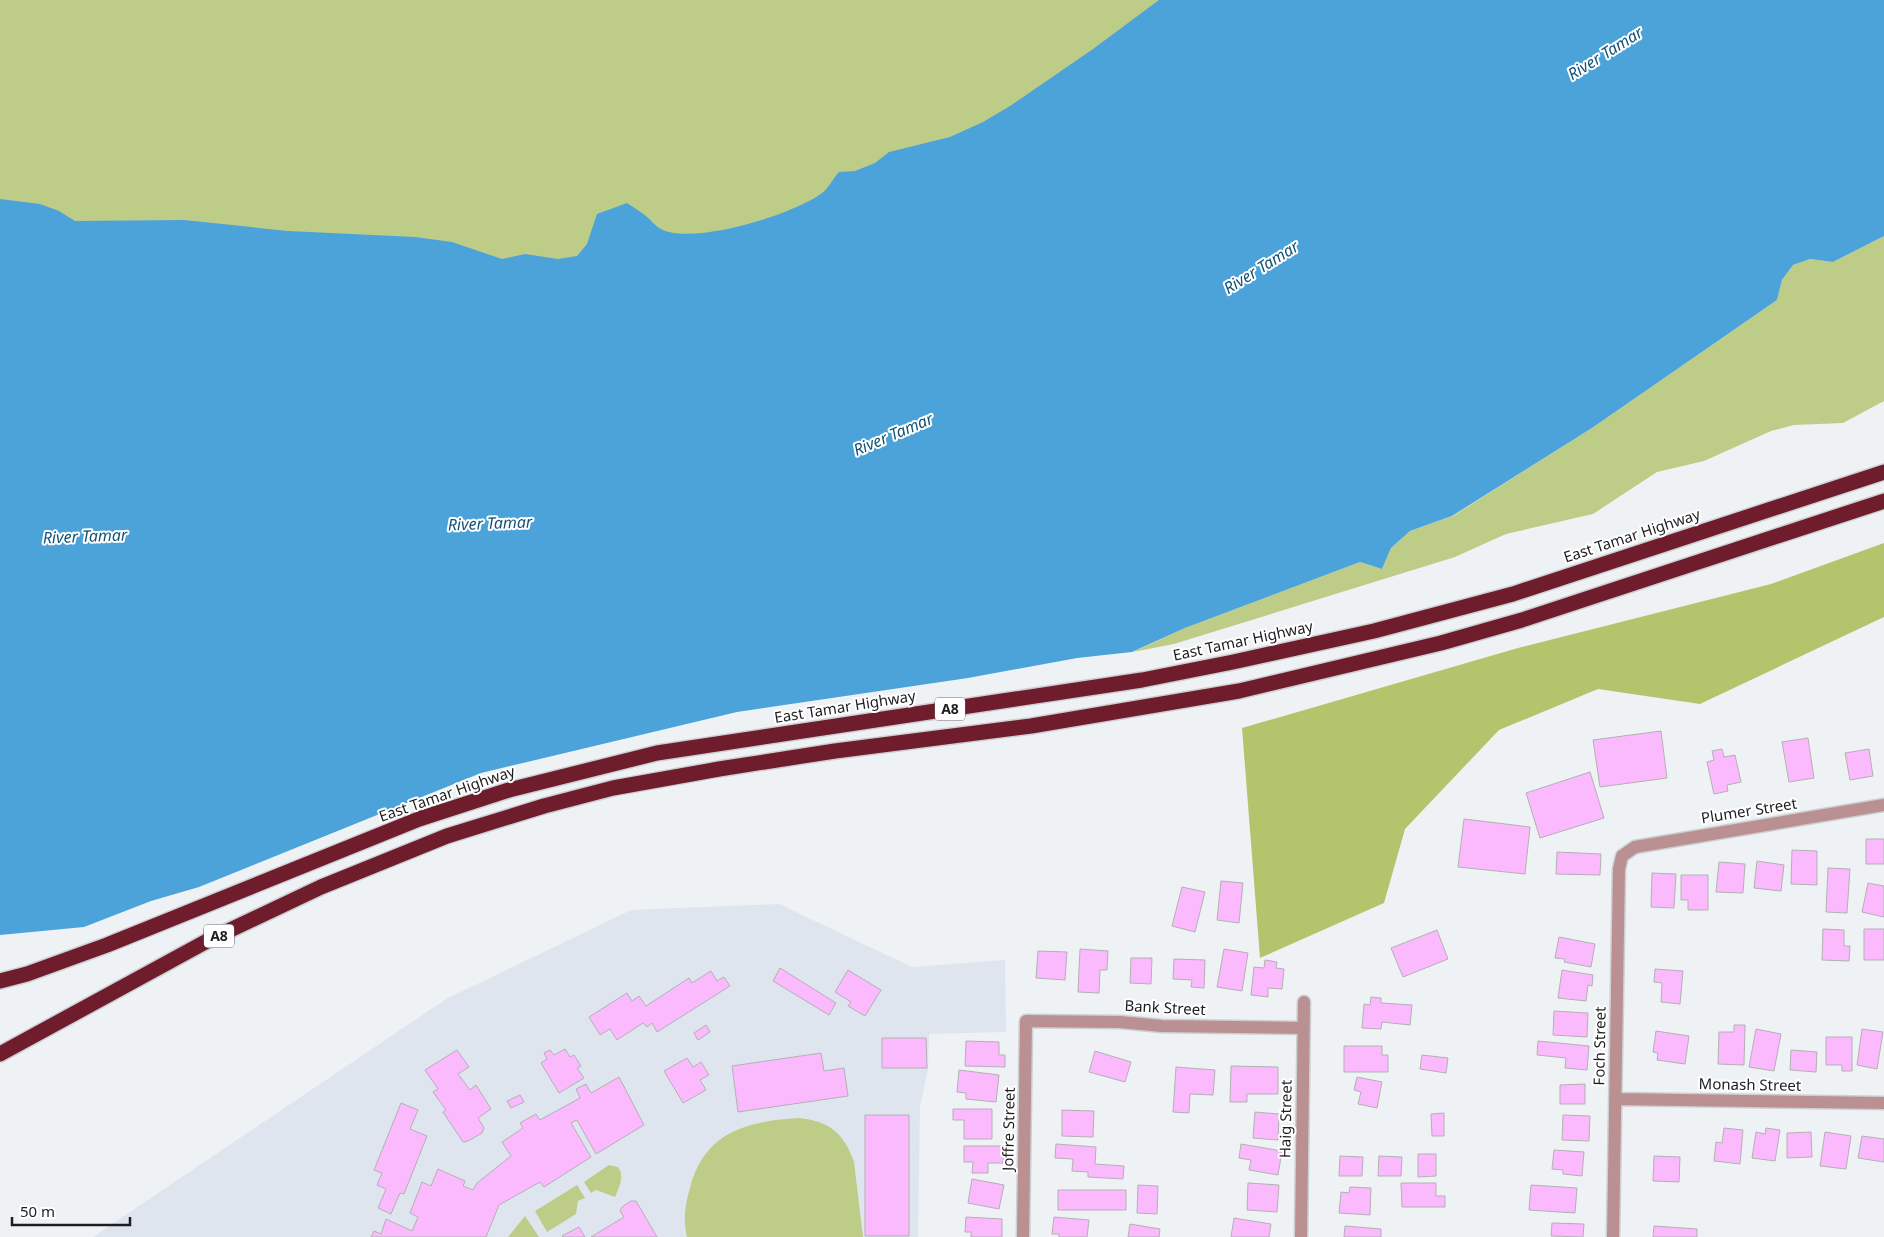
<svg xmlns="http://www.w3.org/2000/svg" width="1884" height="1237" viewBox="0 0 1884 1237" font-family="'Noto Sans',sans-serif">
	<style>
		.built { fill: #dfe5ef }
		.green { fill: #bdcd88 }
		.forest { fill: #b2c56d }
		.water { fill: #4ba3d9 }
		.building { fill: #fcbafe; stroke: #b3b0b3 }
		.lines { fill: none; stroke-linecap: round; stroke-linejoin: round }
		.street-casing { stroke: #cdd0d3; stroke-width: 15 }
		.highway-casing { stroke: #cdd0d3; stroke-width: 18 }
		.street { stroke: #ba9092; stroke-width: 12 }
		.highway { stroke: #6f1c2c; stroke-width: 15 }
		.labels { text-anchor: middle; stroke-width: 4; stroke-linejoin: round; paint-order: stroke }
		.shield { fill: #fff; stroke: #616162; stroke-width: 1 }
		.shield-label { font-size: 14px; font-weight: bold; fill: #1d1d1f }
		.street-label { font-size: 15px; fill: #1d1d1f; stroke: #fff }
		.water-label { font-size: 16px; font-style: italic; fill: #105377; stroke: #fff }
	</style>
	<rect width="100%" height="100%" fill="#eff2f5"/>
	<path class="built" d="M 779,904 L 912,967 L 1005,960 L 1006,1032 L 929,1034 L 928,1070 L 920,1106 L 918,1237 L 93,1237 L 446,999 L 631,910 Z"/>
	<path class="green" d="M 0,0 L 1211,0 L 808,274 L 0,397 Z
		M 1884,236 L 1884,401 L 1843,423 L 1794,425 L 1771,431 L 1704,461 L 1657,472 L 1593,514 L 1506,534 L 1455,557 L 1174,644 L 1133,652 L 1185,628 L 1360,562 L 1382,569 L 1391,548 L 1410,531 L 1453,516 L 1592,428 L 1777,300 L 1782,280 L 1793,265 L 1810,259 L 1833,262 Z
		M 799,1118 C 829,1121 844,1133 854,1162 L 863,1237 L 687,1237 C 683,1220 685,1204 690,1188 C 704,1132 747,1121 799,1118 Z
		M 609,1165 L 618,1167 C 625,1177 619,1187 615,1197 L 596,1190 L 591,1193 L 584,1182 Z
		M 577,1185 L 585,1198 L 578,1201 L 576,1214 L 547,1232 L 535,1211 Z
		M 525,1216 L 539,1237 L 508,1237 Z"/>
	<path class="forest" d="M 1884,543 L 1884,617 L 1700,704 L 1598,689 L 1499,730 L 1405,829 L 1384,903 L 1260,958 L 1242,728 L 1518,648 L 1771,584 Z"/>
	<path class="water" d="M 1159,0 L 1884,0 L 1884,236 L 1833,262 L 1810,259 L 1793,265 L 1782,280 L 1777,300 L 1592,428 L 1452,516 L 1410,531 L 1391,548 L 1382,569 L 1360,562 L 1185,628 L 1132,652 L 1077,658 L 968,678 L 737,712 L 481,773 L 199,887 L 151,901 L 84,927 L 0,935 L 0,199 L 40,204 L 59,211 L 75,221 L 184,220 L 288,231 L 415,237 L 452,242 L 502,259 L 525,254 L 558,259 L 577,256 L 587,244 L 597,214 L 627,203 C 633,207 640,211 646,216 C 651,220 655,226 661,229 C 693,246 795,214 822,193 C 828,189 834,177 839,172 L 855,171 L 875,163 L 889,152 L 950,137 L 983,122 L 1010,106 L 1093,49 Z"/>
	<path class="building" d="M 1661,731 L 1667,778 L 1600,787 L 1593,740 Z
		M 1808,738 L 1814,778 L 1789,782 L 1782,742 Z
		M 1722,749 L 1724,757 L 1735,755 L 1741,782 L 1727,785 L 1728,791 L 1714,794 L 1707,762 L 1714,760 L 1712,751 Z
		M 1869,749 L 1873,776 L 1850,780 L 1845,753 Z
		M 1590,772 L 1604,818 L 1540,838 L 1526,793 Z
		M 1464,819 L 1530,827 L 1525,874 L 1458,867 Z
		M 1866,839 L 1884,839 L 1884,864 L 1866,864 Z
		M 1792,850 L 1817,851 L 1817,885 L 1791,884 Z
		M 1557,852 L 1601,854 L 1600,875 L 1556,874 Z
		M 1757,861 L 1784,865 L 1781,891 L 1754,888 Z
		M 1719,862 L 1745,864 L 1743,893 L 1716,892 Z
		M 1828,868 L 1850,869 L 1847,913 L 1826,912 Z
		M 1652,873 L 1676,874 L 1674,908 L 1651,907 Z
		M 1681,875 L 1708,875 L 1708,910 L 1688,910 L 1688,900 L 1681,900 Z
		M 1221,881 L 1243,883 L 1239,923 L 1217,920 Z
		M 1868,883 L 1884,886 L 1884,917 L 1862,912 Z
		M 1182,887 L 1205,892 L 1195,932 L 1172,926 Z
		M 1823,929 L 1844,930 L 1844,946 L 1850,946 L 1849,961 L 1822,960 Z
		M 1864,929 L 1884,929 L 1884,960 L 1864,960 Z
		M 1437,930 L 1448,959 L 1403,977 L 1391,948 Z
		M 1559,937 L 1595,944 L 1591,967 L 1564,962 L 1565,959 L 1555,958 Z
		M 1080,949 L 1108,951 L 1107,970 L 1100,970 L 1099,993 L 1078,992 Z
		M 1224,949 L 1248,953 L 1242,991 L 1217,987 Z
		M 1038,951 L 1067,952 L 1065,980 L 1036,978 Z
		M 1131,958 L 1152,958 L 1151,984 L 1130,983 Z
		M 1174,959 L 1205,960 L 1204,988 L 1191,987 L 1192,980 L 1173,979 Z
		M 1265,960 L 1277,962 L 1276,968 L 1284,969 L 1282,989 L 1268,988 L 1268,997 L 1251,995 L 1254,967 L 1264,968 Z
		M 780,968 L 836,1003 L 829,1015 L 773,981 Z
		M 1655,969 L 1683,971 L 1680,1004 L 1661,1002 L 1662,983 L 1654,982 Z
		M 848,970 L 881,990 L 865,1016 L 848,1006 L 851,1002 L 835,992 Z
		M 1562,970 L 1593,975 L 1592,986 L 1588,985 L 1586,1001 L 1558,998 Z
		M 711,971 L 717,981 L 724,977 L 730,986 L 657,1032 L 652,1023 L 647,1027 L 643,1023 L 617,1040 L 610,1029 L 600,1035 L 589,1017 L 627,993 L 632,1001 L 639,996 L 646,1006 L 689,978 L 692,983 Z
		M 1371,997 L 1381,998 L 1381,1003 L 1412,1005 L 1410,1025 L 1382,1022 L 1381,1029 L 1362,1028 L 1364,1004 L 1370,1005 Z
		M 1554,1011 L 1588,1013 L 1587,1037 L 1553,1035 Z
		M 706,1025 L 710,1032 L 698,1040 L 694,1033 Z
		M 1734,1025 L 1745,1025 L 1744,1065 L 1718,1064 L 1719,1032 L 1734,1032 Z
		M 1756,1029 L 1781,1034 L 1774,1071 L 1749,1067 Z
		M 1862,1029 L 1883,1032 L 1877,1069 L 1857,1065 Z
		M 1656,1031 L 1689,1036 L 1685,1064 L 1657,1060 L 1658,1053 L 1653,1052 Z
		M 1826,1037 L 1852,1037 L 1852,1071 L 1842,1071 L 1842,1065 L 1826,1065 Z
		M 882,1038 L 926,1038 L 927,1068 L 882,1068 Z
		M 966,1041 L 999,1042 L 999,1055 L 1005,1055 L 1005,1067 L 965,1066 Z
		M 1538,1041 L 1589,1046 L 1587,1070 L 1565,1068 L 1566,1058 L 1537,1055 Z
		M 1344,1046 L 1382,1046 L 1382,1055 L 1388,1055 L 1388,1072 L 1344,1072 Z
		M 565,1049 L 570,1057 L 574,1055 L 581,1066 L 577,1068 L 584,1078 L 559,1093 L 541,1063 L 547,1059 L 544,1053 L 550,1050 L 554,1055 Z
		M 457,1050 L 469,1067 L 458,1074 L 470,1090 L 476,1085 L 491,1109 L 478,1118 L 484,1128 L 482,1133 L 468,1141 L 463,1142 L 443,1112 L 446,1110 L 433,1092 L 438,1089 L 425,1070 Z
		M 1791,1050 L 1817,1052 L 1816,1072 L 1790,1070 Z
		M 1095,1051 L 1131,1062 L 1125,1082 L 1089,1072 Z
		M 821,1053 L 824,1071 L 844,1068 L 848,1096 L 738,1112 L 732,1066 Z
		M 1422,1055 L 1448,1058 L 1446,1073 L 1420,1069 Z
		M 687,1058 L 693,1067 L 701,1062 L 709,1075 L 700,1080 L 706,1090 L 683,1103 L 664,1071 Z
		M 1231,1066 L 1278,1067 L 1278,1094 L 1247,1094 L 1247,1102 L 1230,1102 Z
		M 1176,1067 L 1215,1070 L 1213,1095 L 1190,1094 L 1189,1113 L 1173,1112 Z
		M 959,1070 L 999,1075 L 996,1102 L 966,1099 L 966,1093 L 957,1092 Z
		M 619,1077 L 644,1125 L 596,1154 L 577,1120 L 571,1123 L 591,1157 L 544,1187 L 540,1182 L 499,1205 L 486,1237 L 371,1237 L 374,1231 L 381,1234 L 386,1219 L 412,1231 L 418,1217 L 410,1213 L 422,1182 L 431,1186 L 438,1169 L 465,1181 L 463,1186 L 473,1190 L 477,1183 L 511,1156 L 502,1142 L 523,1128 L 520,1123 L 536,1114 L 540,1120 L 580,1098 L 576,1089 L 586,1084 L 591,1093 Z
		M 1357,1077 L 1382,1082 L 1377,1108 L 1358,1104 L 1361,1092 L 1354,1090 Z
		M 1585,1084 L 1585,1104 L 1560,1104 L 1560,1085 Z
		M 520,1095 L 524,1102 L 511,1108 L 507,1101 Z
		M 401,1103 L 418,1110 L 410,1129 L 427,1136 L 404,1194 L 400,1193 L 391,1214 L 378,1208 L 386,1189 L 377,1185 L 382,1173 L 374,1170 Z
		M 953,1109 L 992,1109 L 992,1139 L 964,1139 L 964,1120 L 953,1120 Z
		M 1062,1110 L 1094,1111 L 1093,1137 L 1062,1136 Z
		M 1255,1112 L 1279,1114 L 1278,1140 L 1253,1138 Z
		M 1444,1113 L 1444,1136 L 1432,1136 L 1431,1114 Z
		M 865,1115 L 909,1115 L 909,1236 L 865,1236 Z
		M 1563,1115 L 1590,1116 L 1589,1141 L 1562,1140 Z
		M 1724,1128 L 1743,1130 L 1740,1164 L 1714,1161 L 1716,1142 L 1722,1143 Z
		M 1766,1128 L 1780,1130 L 1775,1161 L 1752,1158 L 1756,1132 L 1765,1134 Z
		M 1811,1132 L 1812,1157 L 1787,1158 L 1787,1133 Z
		M 1825,1132 L 1851,1136 L 1846,1169 L 1820,1166 Z
		M 1862,1136 L 1884,1139 L 1884,1162 L 1858,1158 Z
		M 1056,1144 L 1096,1147 L 1095,1164 L 1124,1166 L 1123,1179 L 1088,1177 L 1088,1172 L 1072,1171 L 1073,1159 L 1055,1158 Z
		M 1241,1144 L 1282,1151 L 1278,1175 L 1249,1170 L 1251,1160 L 1239,1158 Z
		M 964,1146 L 1004,1146 L 1003,1163 L 988,1163 L 988,1173 L 972,1173 L 973,1162 L 964,1162 Z
		M 1554,1150 L 1584,1152 L 1582,1176 L 1563,1174 L 1563,1170 L 1552,1169 Z
		M 1418,1154 L 1436,1154 L 1436,1176 L 1418,1177 Z
		M 1340,1156 L 1363,1157 L 1362,1176 L 1339,1176 Z
		M 1379,1156 L 1402,1157 L 1401,1176 L 1378,1176 Z
		M 1654,1156 L 1680,1157 L 1679,1182 L 1653,1181 Z
		M 972,1179 L 1004,1185 L 999,1209 L 968,1203 Z
		M 1248,1183 L 1279,1185 L 1277,1212 L 1247,1210 Z
		M 1401,1183 L 1436,1183 L 1436,1196 L 1445,1196 L 1445,1207 L 1402,1207 Z
		M 1138,1185 L 1158,1186 L 1157,1214 L 1137,1213 Z
		M 1531,1185 L 1577,1188 L 1575,1213 L 1529,1210 Z
		M 1350,1187 L 1371,1188 L 1370,1215 L 1339,1213 L 1341,1192 L 1349,1193 Z
		M 1058,1190 L 1126,1190 L 1126,1210 L 1058,1210 Z
		M 631,1201 L 636,1201 L 657,1237 L 591,1237 L 624,1217 L 620,1211 L 622,1207 Z
		M 966,1217 L 1002,1219 L 1002,1237 L 971,1237 L 971,1232 L 965,1232 Z
		M 1054,1217 L 1089,1220 L 1087,1237 L 1059,1237 L 1059,1234 L 1052,1234 Z
		M 1234,1218 L 1271,1224 L 1269,1237 L 1231,1237 Z
		M 1552,1223 L 1584,1224 L 1583,1237 L 1551,1236 Z
		M 1130,1224 L 1160,1229 L 1159,1237 L 1128,1237 Z
		M 1345,1226 L 1381,1229 L 1381,1237 L 1344,1237 Z
		M 1654,1226 L 1697,1229 L 1697,1237 L 1653,1237 Z
		M 579,1227 L 585,1237 L 563,1237 L 562,1236 Z"/>
	<g class="lines">
		<defs>
			<path id="street" d="M 1616,1099 L 1884,1103
				M 1023,1237 L 1026,1021 L 1120,1022 L 1162,1026 L 1303,1028
				M 1301,1237 L 1304,1002
				M 1613,1237 L 1619,869 L 1622,856 L 1635,847 L 1884,805"/>
			<path id="highway" d="M 0,981 L 27,974 L 107,945 L 419,819 L 509,790 L 657,753 L 1142,680 L 1233,662 L 1374,631 L 1513,594 L 1884,472
				M 0,1054 L 209,940 L 321,887 L 447,836 L 544,806 L 613,788 L 719,769 L 835,751 L 1031,726 L 1239,691 L 1441,643 L 1522,620 L 1884,501"/>
		</defs>
		<use href="#street" class="street-casing"/>
		<use href="#highway" class="highway-casing"/>
		<use href="#street" class="street"/>
		<use href="#highway" class="highway"/>
	</g>
	<g class="labels">
		<g class="shield">
			<rect x="935" y="697.5" width="30" height="23" rx="4"/>
			<rect x="204" y="924.5" width="30" height="23" rx="4"/>
		</g>
		<g class="shield-label">
			<text x="950" y="714">A8</text>
			<text x="219" y="941">A8</text>
		</g>
		<g class="street-label">
			<text transform="translate(1632 536) rotate(-18)" y="5">East Tamar Highway</text>
			<text transform="translate(1243 641) rotate(-12)" y="5">East Tamar Highway</text>
			<text transform="translate(845 707) rotate(-9)" y="5">East Tamar Highway</text>
			<text transform="translate(447 794) rotate(-19)" y="5">East Tamar Highway</text>
			<text transform="translate(1749 811) rotate(-9)" y="5">Plumer Street</text>
			<text transform="translate(1165 1008) rotate(3)" y="5">Bank Street</text>
			<text transform="translate(1600 1046) rotate(-89)" y="5">Foch Street</text>
			<text transform="translate(1750 1085) rotate(1)" y="5">Monash Street</text>
			<text transform="translate(1286 1119) rotate(-89)" y="5">Haig Street</text>
			<text transform="translate(1009 1129) rotate(-89)" y="5">Joffre Street</text>
		</g>
		<g class="water-label">
			<text transform="translate(1605 53) rotate(-32)" y="6">River Tamar</text>
			<text transform="translate(1261 267) rotate(-32)" y="6">River Tamar</text>
			<text transform="translate(893 434) rotate(-23)" y="6">River Tamar</text>
			<text transform="translate(490 523) rotate(-2)" y="6">River Tamar</text>
			<text transform="translate(85 536) rotate(-2)" y="6">River Tamar</text>
		</g>
	</g>
	<path d="M12 1217v8h118v-8" fill="none" stroke="#1d1d1f" stroke-width="2.5"/>
	<text x="20" y="1217" font-size="15" fill="#1d1d1f" stroke="#ffffff" stroke-width="4" paint-order="stroke">50 m</text>
</svg>
